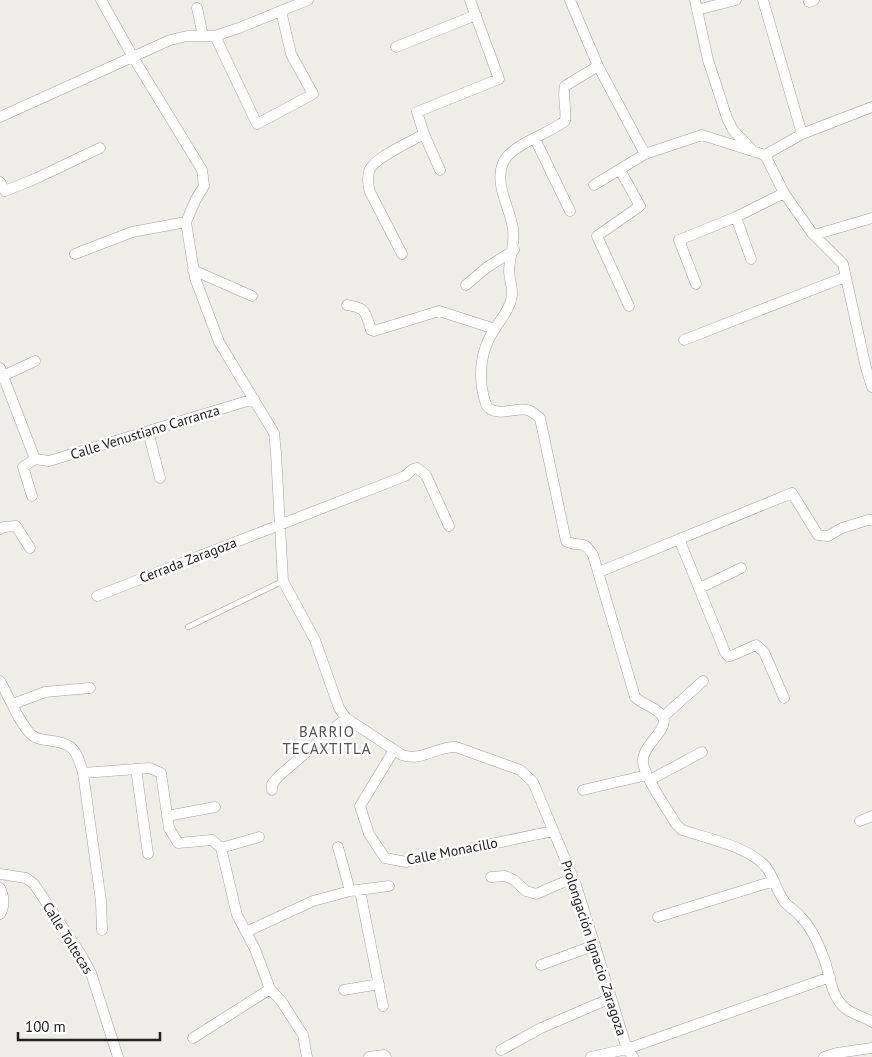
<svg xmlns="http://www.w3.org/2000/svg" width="872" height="1057" viewBox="0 0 872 1057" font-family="'PT Sans',sans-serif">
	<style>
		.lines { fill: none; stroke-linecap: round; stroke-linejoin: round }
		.lane-casing { stroke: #a1a1a1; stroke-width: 6 }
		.street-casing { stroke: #a1a1a1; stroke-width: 11 }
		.lane { stroke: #fff; stroke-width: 5 }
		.street { stroke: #fff; stroke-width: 10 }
		.labels { text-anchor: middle; stroke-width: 5; stroke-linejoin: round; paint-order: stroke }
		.street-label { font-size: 14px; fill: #202020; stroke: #fff }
		.neighbourhood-label { font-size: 15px; letter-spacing: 1px; fill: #535353; stroke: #fff }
	</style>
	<rect width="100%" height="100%" fill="#efede8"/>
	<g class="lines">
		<defs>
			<path id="lane" d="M 188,627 L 283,581"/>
			<path id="street" d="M 101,0 L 133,57 L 202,170 L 204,186 L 196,199 L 186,222 L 195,278 L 219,342 L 274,433 L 276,453 L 283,581 L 315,640 L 339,708 L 346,718 L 402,755 C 421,762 437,746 456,747 L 520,770 L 533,782 L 576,885 L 627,1049 L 633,1057
				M 570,0 L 598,66 L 645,154 L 702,135 L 765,155 L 784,193 L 812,233 L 843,264 L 866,368 L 872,387
				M 695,0 L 708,60 L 727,118 L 733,130 L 751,149
				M 763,0 L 802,134
				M 809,2 L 814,0
				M 197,8 L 203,36
				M 697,10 L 736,0
				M 215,36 L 257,124 L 313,94 L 291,54 L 281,11
				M 396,47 L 476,15
				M 598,66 L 565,86 C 562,97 567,109 565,121 C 549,134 511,144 503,163 C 494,185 510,207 513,229 C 515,244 510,256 509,270 C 509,279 513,287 512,296 C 510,309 501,319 494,330 C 483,347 479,367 482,388 C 483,393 484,401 487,406 C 497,418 515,407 527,410 C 532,411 536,415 540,418 L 566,541 C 579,549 582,537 593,555 L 635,697 C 643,705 659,708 663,718 C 669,730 641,746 643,762 C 644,777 668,810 676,824 L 682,830 C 707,838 749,847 766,867 C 774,877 776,890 784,901 C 788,907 795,910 800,916 C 811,927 818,942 823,956 C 830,972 830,996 845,1008 C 853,1015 864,1016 872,1022
				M 0,117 L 170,40 L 187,36 L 215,36 L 239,28 L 308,0
				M 535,139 L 570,211
				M 765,155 L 802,134 L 872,107
				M 440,170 L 424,134 L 417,112 L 499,79 L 470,0
				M 620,170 L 640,206 L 597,236 L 629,306
				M 0,182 L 5,191 L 37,178 L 100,148
				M 594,185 L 645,154
				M 736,217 L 751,259
				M 814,235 L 872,218
				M 75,254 L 132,232 L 186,222
				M 402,254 L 370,192 C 368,186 367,175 370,169 C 376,157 412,141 424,134
				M 193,270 L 252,296
				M 696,284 L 679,240 L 736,217 L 784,193
				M 466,285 L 486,268 L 514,250
				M 347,305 C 367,308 365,312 371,330 L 374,331 L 439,311 L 495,329
				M 684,340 L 845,277
				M 0,368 L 35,459
				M 3,376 L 35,361
				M 148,431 L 160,478
				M 35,459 L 49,461 L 254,399
				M 32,496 L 23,467 L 35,459
				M 0,529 L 4,527 L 16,526 L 30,548
				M 679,539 L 725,652 L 728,656 L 731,656 L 756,645 L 764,652 L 784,698
				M 599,572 L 792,493 L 818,535 L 828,536 L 842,528 L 868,520 L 872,520
				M 700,588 L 741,568
				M 97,596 L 405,476 L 413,469 L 417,468 L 426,475 L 449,526
				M 0,681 C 8,695 20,725 32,735 C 36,739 41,739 46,740 C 73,743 76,748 83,773 L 101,901 L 102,930
				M 13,704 L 45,692 L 90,688
				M 663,717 L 703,681
				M 394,750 L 360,806 L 369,834 L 385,858 L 406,862 L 553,831
				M 136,769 L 148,854
				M 83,773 L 150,768 L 161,773 L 169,828 L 178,843 L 212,840 L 221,848 L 237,915 L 255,949 L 270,989 L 282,1002 L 303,1035 L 307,1057
				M 650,780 L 702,752
				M 272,790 L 272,784 L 279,776 L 346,718
				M 583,790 L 647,775
				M 167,816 L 215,807
				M 860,821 L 872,816
				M 338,847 L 350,891
				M 221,848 L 259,837
				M 0,874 L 26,878 L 34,884 L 80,953 L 91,973 L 118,1057
				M 491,877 L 505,876 L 514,880 L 526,891 L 536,894 L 573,878
				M 0,888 C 4,896 5,907 0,914
				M 360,891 L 383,1006
				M 658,917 L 774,881
				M 246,932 L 313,901 L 350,891 L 389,886
				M 541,965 L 595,945
				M 344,990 L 379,984
				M 193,1038 L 270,989
				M 501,1050 L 541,1028 L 611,998
				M 369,1057 L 384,1055 L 386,1057
				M 591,1057 L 627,1049 L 830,977
				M 824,1057 L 837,1053 L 872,1048"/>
		</defs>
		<use href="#lane" class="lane-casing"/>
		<use href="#street" class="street-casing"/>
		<use href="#lane" class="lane"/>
		<use href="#street" class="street"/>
	</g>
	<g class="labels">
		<g class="street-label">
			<text transform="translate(145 432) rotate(-17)" y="5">Calle Venustiano Carranza</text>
			<text transform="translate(188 560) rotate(-21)" y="5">Cerrada Zaragoza</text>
			<text transform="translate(452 851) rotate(-11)" y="5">Calle Monacillo</text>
			<text transform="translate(68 938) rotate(58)" y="5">Calle Toltecas</text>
			<text transform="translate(594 948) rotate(72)" y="5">Prolongación Ignacio Zaragoza</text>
		</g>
		<g class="neighbourhood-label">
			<text x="327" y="737">BARRIO<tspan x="327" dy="17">TECAXTITLA</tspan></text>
		</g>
	</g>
	<path d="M18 1032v8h142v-8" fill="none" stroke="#202020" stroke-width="2.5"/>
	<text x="25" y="1032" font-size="15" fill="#202020" stroke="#ffffff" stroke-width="4" paint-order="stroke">100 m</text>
</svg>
